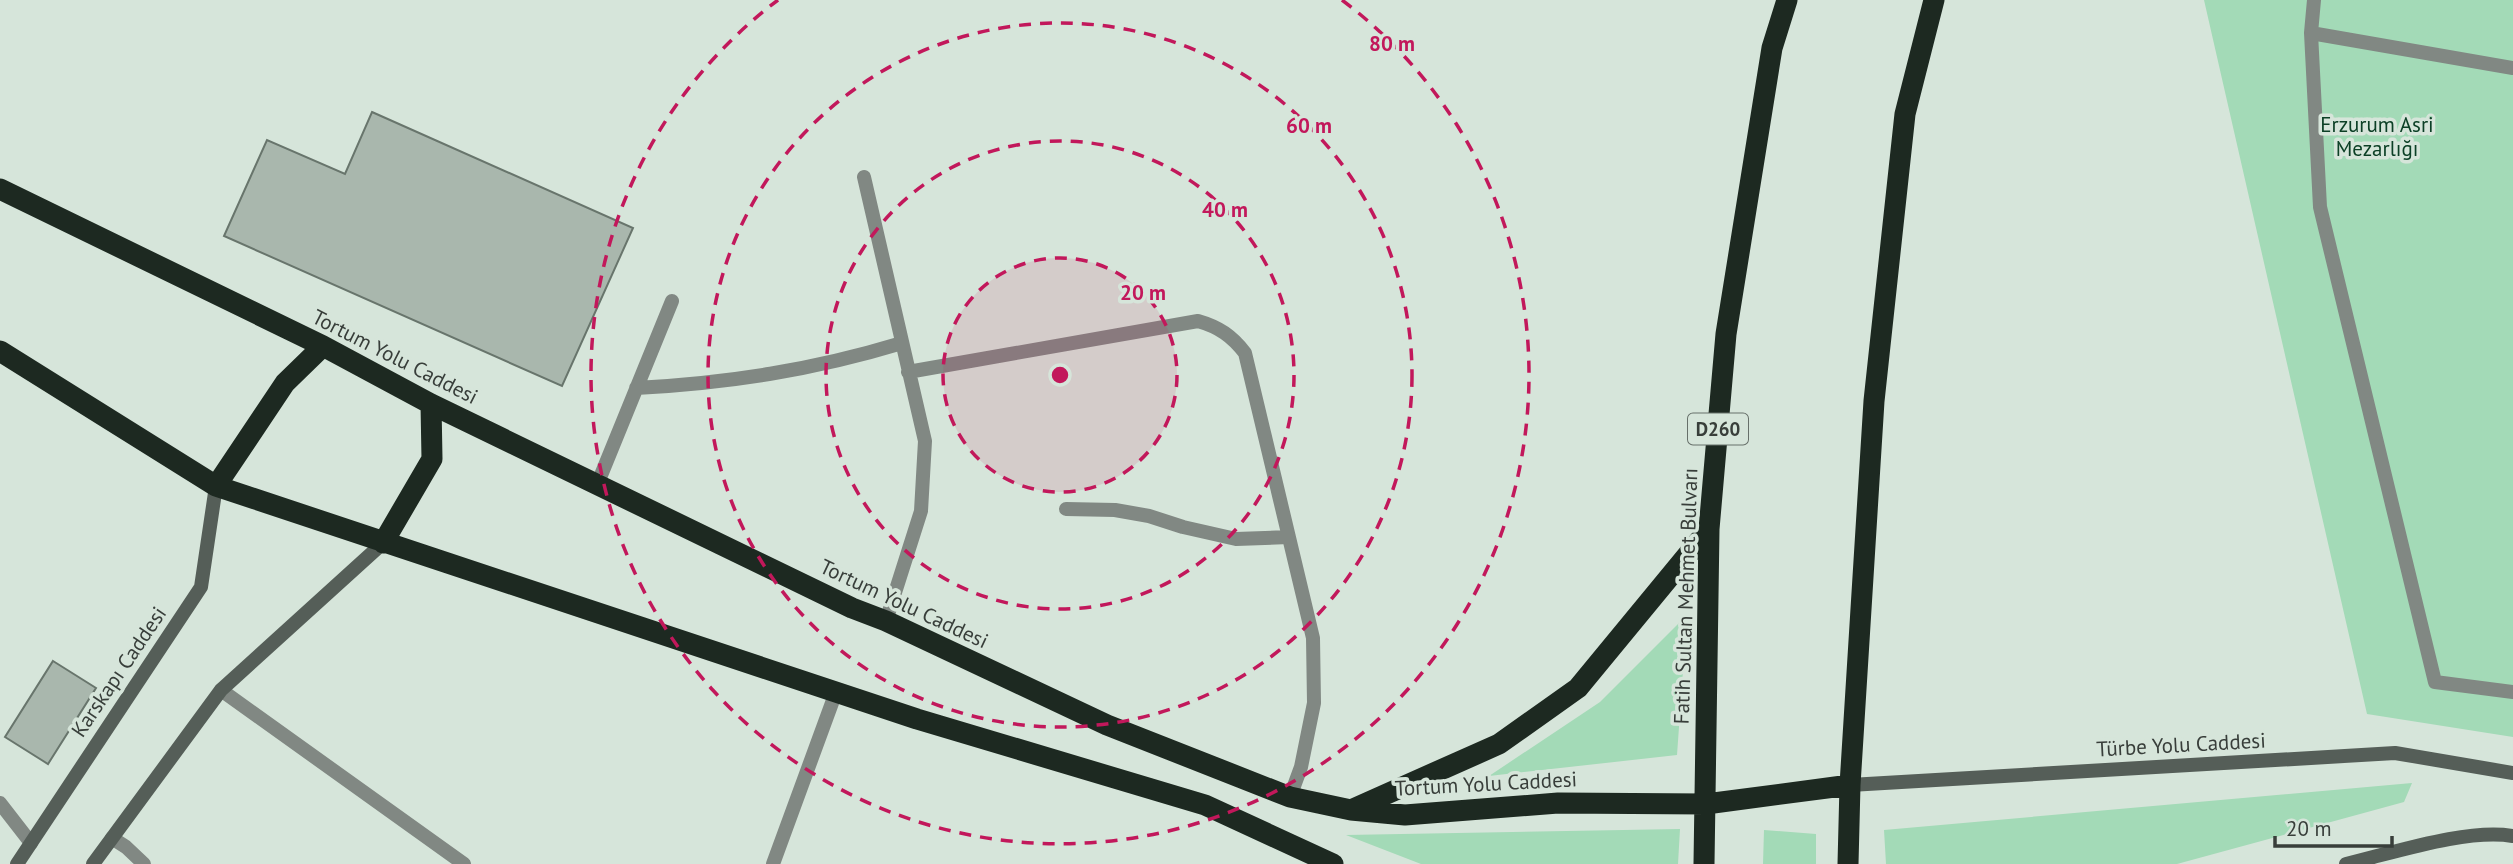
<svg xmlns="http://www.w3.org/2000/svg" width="2513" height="864" viewBox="0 0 2513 864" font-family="'PT Sans',sans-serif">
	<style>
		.green { fill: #a3dab7 }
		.building { fill: #a9b7ad; stroke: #68756c; stroke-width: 2 }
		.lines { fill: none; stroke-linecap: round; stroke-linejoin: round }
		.lane { stroke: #818883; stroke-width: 14 }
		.street { stroke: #818883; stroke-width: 14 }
		.secondary { stroke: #555e58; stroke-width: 14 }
		.highway { stroke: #1d2921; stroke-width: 21 }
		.ring { fill: none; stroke: #c2185b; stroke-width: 3.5; stroke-dasharray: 12 9 }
		.labels { text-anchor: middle; stroke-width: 7; stroke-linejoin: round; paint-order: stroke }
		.shield { fill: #d6e5da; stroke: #67706a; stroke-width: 2 }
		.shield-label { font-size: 19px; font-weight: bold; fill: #383e3a }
		.park-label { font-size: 21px; fill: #0c4026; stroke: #d6e5da }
		.street-label { font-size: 21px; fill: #383e3a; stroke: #d6e5da }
		.centre { fill: #c2185b; stroke: #d6e5da; stroke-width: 3.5 }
		.ring-label { font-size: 21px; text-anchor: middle; font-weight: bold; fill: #c2185b; stroke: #d6e5da; stroke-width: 7; stroke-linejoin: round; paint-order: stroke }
	</style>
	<rect width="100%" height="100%" fill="#d6e5da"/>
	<path class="green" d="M 2204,0 L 2513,0 L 2513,737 L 2367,714 Z
		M 1687,615 L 1677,755 L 1489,776 L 1600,702 Z
		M 2412,783 L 2404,802 L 2177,864 L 1886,864 L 1884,830 Z
		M 1680,829 L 1678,864 L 1421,864 L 1346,835 Z
		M 1764,830 L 1816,834 L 1816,864 L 1763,864 Z"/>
	<path class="building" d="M 372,112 L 633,228 L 562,386 L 224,236 L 267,140 L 345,174 Z
		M 53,661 L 96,688 L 48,764 L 5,737 Z"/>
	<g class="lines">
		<path class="lane" d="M 864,177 L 925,441 L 921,511 L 886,621
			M 908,372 L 1198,321 C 1219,327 1232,336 1245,353 L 1313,638 L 1314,703 L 1301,767 L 1290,797
			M 636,388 C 729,383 813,370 902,343
			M 597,485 L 672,301
			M 1066,509 L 1115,510 L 1149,516 L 1183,527 L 1236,539 L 1289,537
			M 112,838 L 126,847 L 144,864
			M 773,864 L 836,692"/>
		<path class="street" d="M 2314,0 L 2311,33 L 2513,68
			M 2311,33 L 2320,207 L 2435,682 L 2513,692
			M 221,690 L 464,864
			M 0,803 L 31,843"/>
		<path class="secondary" d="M 1850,785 L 2395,753 L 2513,773
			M 17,864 L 201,587 L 216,486
			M 93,864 L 221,690 L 383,543
			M 2346,864 C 2393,853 2467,828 2513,836"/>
		<path class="highway" d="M 0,189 L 323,346 L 431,404 L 852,608 L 886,621 L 1107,725 L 1290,797 L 1351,810 L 1405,815 L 1558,803 L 1706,804 L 1850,785
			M 0,351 L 216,486 L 917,719 L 1205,805 L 1333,864
			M 216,486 L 285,383 L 323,346
			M 383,543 L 432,459 L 431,404
			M 1353,809 L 1499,744 L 1578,688 L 1709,529
			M 1704,864 L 1709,529 L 1726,334 L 1772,48 L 1787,0
			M 1848,864 L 1850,785 L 1874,401 L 1905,114 L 1934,0"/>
	</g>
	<circle cx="1060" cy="375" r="117" fill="#c2185b" fill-opacity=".12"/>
	<g class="ring">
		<circle cx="1060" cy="375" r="117"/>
		<circle cx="1060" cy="375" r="234"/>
		<circle cx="1060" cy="375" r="352"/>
		<path d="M1342 0A469 469 0 1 1 778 0"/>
	</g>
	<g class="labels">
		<rect class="shield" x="1688" y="413.5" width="60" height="31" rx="5"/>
		<g class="shield-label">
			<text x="1718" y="436">D260</text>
		</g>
		<g class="park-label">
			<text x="2377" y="132">Erzurum Asri<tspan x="2377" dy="24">Mezarlığı</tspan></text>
		</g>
		<g class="street-label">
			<text transform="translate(395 357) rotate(27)" y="7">Tortum Yolu Caddesi</text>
			<text transform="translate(1686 596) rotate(-88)" y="7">Fatih Sultan Mehmet Bulvarı</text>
			<text transform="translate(904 604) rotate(25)" y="7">Tortum Yolu Caddesi</text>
			<text transform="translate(119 672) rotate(-56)" y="7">Karskapı Caddesi</text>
			<text transform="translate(2181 745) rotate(-3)" y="7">Türbe Yolu Caddesi</text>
			<text transform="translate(1486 784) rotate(-3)" y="7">Tortum Yolu Caddesi</text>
		</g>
	</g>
	<circle cx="1060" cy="375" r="10" class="centre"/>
	<g class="ring-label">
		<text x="1392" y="51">80 m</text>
		<text x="1309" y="133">60 m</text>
		<text x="1225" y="217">40 m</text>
		<text x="1143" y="300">20 m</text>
	</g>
	<path d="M2275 836v10h117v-10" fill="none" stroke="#383e3a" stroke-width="3.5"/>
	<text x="2286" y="836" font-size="21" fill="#383e3a" stroke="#d6e5da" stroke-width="5" paint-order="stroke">20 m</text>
</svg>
